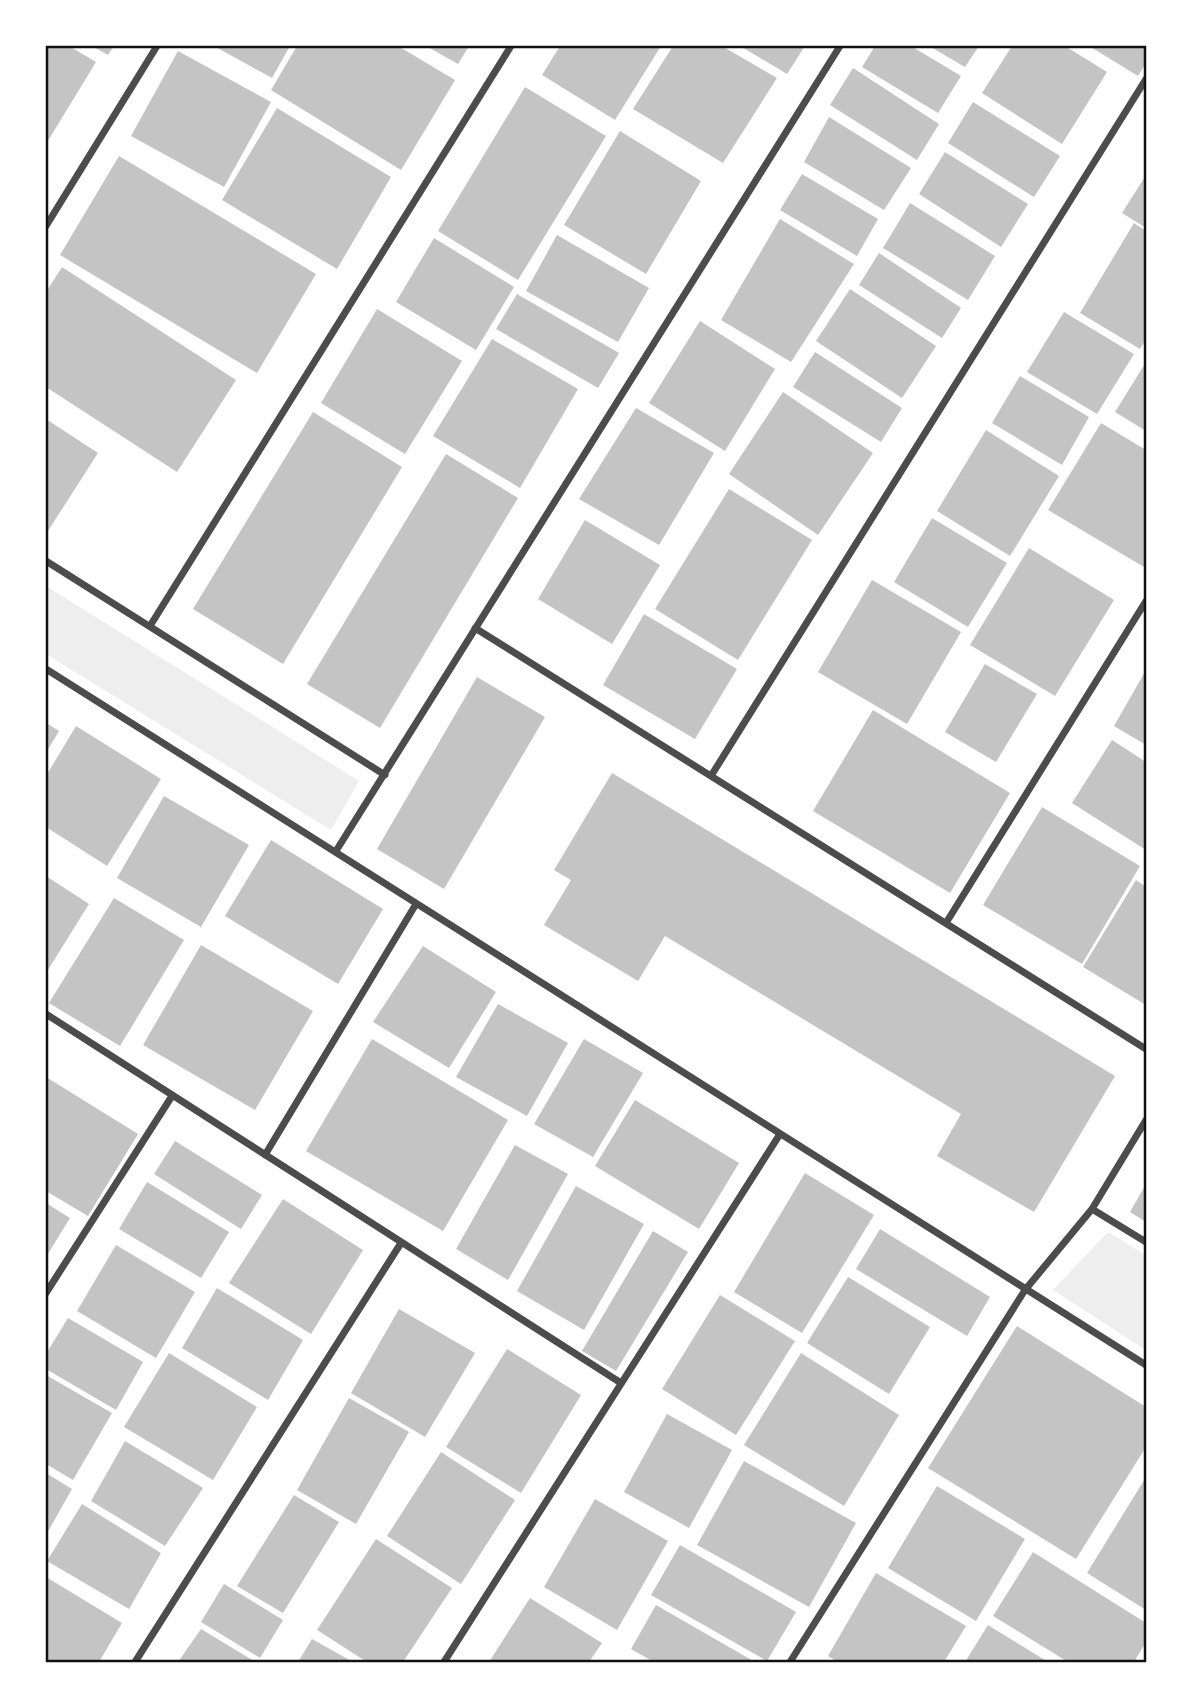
<svg xmlns="http://www.w3.org/2000/svg" width="1192" height="1708" viewBox="0 0 1192 1708" font-family="'Golos Text',sans-serif">
	<style>
		.green { fill: #eee }
		.building { fill: #c4c4c4 }
		.lines { fill: none; stroke-linecap: round; stroke-linejoin: round }
		.minor { stroke: #4c4c4c; stroke-width: 7 }
		.neatline { fill: none; stroke: #111; stroke-width: 2.5 }
	</style>
	<rect width="100%" height="100%" fill="#fff"/>
	<path class="green" d="M 46,586 L 359,781 L 331,830 L 46,654 Z
		M 1108,1232 L 1146,1255 L 1146,1350 L 1053,1290 Z"/>
	<path class="building" d="M 46,46 L 69,46 L 96,62 L 46,144 Z
		M 92,46 L 114,46 L 108,55 Z
		M 214,46 L 290,46 L 272,78 Z
		M 297,46 L 398,46 L 455,80 L 401,170 L 271,90 Z
		M 426,46 L 469,46 L 458,64 Z
		M 560,46 L 661,46 L 615,120 L 542,75 Z
		M 673,46 L 722,46 L 777,78 L 723,163 L 633,109 Z
		M 740,46 L 805,46 L 787,74 Z
		M 875,46 L 911,46 L 961,76 L 938,113 L 862,67 Z
		M 929,46 L 979,46 L 965,67 Z
		M 1012,46 L 1065,46 L 1107,72 L 1062,144 L 982,93 Z
		M 1089,46 L 1146,46 L 1146,63 L 1138,76 Z
		M 178,51 L 271,102 L 224,187 L 131,136 Z
		M 853,68 L 939,124 L 917,160 L 830,105 Z
		M 525,87 L 606,136 L 518,280 L 438,231 Z
		M 973,102 L 1060,156 L 1034,197 L 948,143 Z
		M 277,108 L 391,177 L 337,269 L 222,200 Z
		M 829,117 L 911,168 L 884,210 L 804,162 Z
		M 620,131 L 701,181 L 646,274 L 564,225 Z
		M 945,152 L 1028,204 L 1001,247 L 919,194 Z
		M 119,156 L 316,274 L 257,373 L 60,255 Z
		M 802,174 L 878,219 L 857,256 L 780,210 Z
		M 1146,175 L 1146,228 L 1122,213 Z
		M 910,203 L 995,256 L 968,300 L 883,248 Z
		M 780,219 L 854,264 L 791,362 L 721,320 Z
		M 1134,223 L 1146,231 L 1146,339 L 1140,349 L 1080,313 Z
		M 557,235 L 649,288 L 618,342 L 526,291 Z
		M 434,238 L 514,287 L 476,350 L 396,302 Z
		M 879,253 L 961,308 L 942,338 L 859,285 Z
		M 62,267 L 236,380 L 177,472 L 46,387 L 46,292 Z
		M 850,289 L 936,346 L 902,398 L 816,341 Z
		M 517,294 L 619,353 L 598,388 L 496,329 Z
		M 377,309 L 462,361 L 405,454 L 321,403 Z
		M 1064,312 L 1134,354 L 1097,414 L 1027,372 Z
		M 700,321 L 775,369 L 725,451 L 649,403 Z
		M 492,339 L 578,389 L 520,488 L 433,436 Z
		M 815,352 L 902,408 L 881,442 L 793,387 Z
		M 1146,362 L 1146,431 L 1115,412 Z
		M 1020,376 L 1089,417 L 1062,465 L 992,423 Z
		M 783,392 L 873,453 L 818,535 L 729,474 Z
		M 636,408 L 714,453 L 659,545 L 579,499 Z
		M 313,412 L 402,467 L 283,664 L 193,609 Z
		M 46,419 L 98,453 L 46,534 Z
		M 1101,423 L 1146,450 L 1146,562 L 1144,567 L 1048,510 Z
		M 986,430 L 1059,476 L 1010,556 L 937,511 Z
		M 446,454 L 518,498 L 380,728 L 307,684 Z
		M 729,489 L 812,540 L 738,660 L 655,609 Z
		M 932,518 L 1007,563 L 968,627 L 894,582 Z
		M 585,520 L 660,565 L 612,644 L 538,599 Z
		M 1029,548 L 1114,600 L 1055,696 L 970,645 Z
		M 872,580 L 961,632 L 907,724 L 818,672 Z
		M 644,614 L 737,669 L 695,739 L 603,685 Z
		M 985,664 L 1037,694 L 996,762 L 945,732 Z
		M 1146,670 L 1146,745 L 1114,726 Z
		M 477,677 L 545,717 L 444,889 L 377,849 Z
		M 873,710 L 1010,793 L 950,893 L 813,811 Z
		M 46,723 L 59,731 L 46,753 Z
		M 76,726 L 161,779 L 107,866 L 46,827 L 46,776 Z
		M 1112,740 L 1146,762 L 1146,850 L 1072,803 Z
		M 612,773 L 1115,1076 L 1034,1212 L 937,1156 L 961,1114 L 665,936 L 638,981 L 544,925 L 571,880 L 554,870 Z
		M 164,796 L 249,845 L 201,927 L 117,878 Z
		M 1042,807 L 1140,866 L 1082,964 L 983,905 Z
		M 271,840 L 383,909 L 338,984 L 225,916 Z
		M 46,876 L 89,904 L 46,973 Z
		M 1136,880 L 1146,887 L 1146,1005 L 1083,967 Z
		M 114,898 L 184,940 L 120,1046 L 49,1003 Z
		M 201,945 L 313,1011 L 255,1110 L 143,1045 Z
		M 423,946 L 496,992 L 449,1068 L 373,1022 Z
		M 498,1004 L 568,1043 L 527,1116 L 456,1077 Z
		M 372,1039 L 508,1120 L 443,1231 L 306,1151 Z
		M 584,1039 L 643,1073 L 593,1157 L 534,1124 Z
		M 46,1077 L 138,1134 L 88,1216 L 46,1191 Z
		M 635,1100 L 739,1163 L 699,1229 L 595,1166 Z
		M 175,1141 L 262,1195 L 241,1229 L 154,1174 Z
		M 515,1145 L 568,1174 L 508,1280 L 456,1249 Z
		M 805,1173 L 874,1215 L 802,1333 L 734,1292 Z
		M 147,1182 L 229,1232 L 201,1278 L 119,1229 Z
		M 1146,1184 L 1146,1222 L 1130,1212 Z
		M 576,1186 L 644,1224 L 584,1330 L 517,1291 Z
		M 283,1199 L 363,1250 L 311,1334 L 229,1283 Z
		M 46,1203 L 70,1218 L 46,1257 Z
		M 880,1229 L 990,1297 L 967,1336 L 856,1269 Z
		M 653,1231 L 688,1252 L 616,1371 L 582,1351 Z
		M 116,1245 L 195,1292 L 156,1358 L 77,1311 Z
		M 848,1277 L 930,1327 L 889,1394 L 807,1343 Z
		M 217,1288 L 303,1340 L 268,1400 L 182,1348 Z
		M 720,1295 L 795,1341 L 736,1435 L 662,1389 Z
		M 399,1309 L 475,1353 L 425,1437 L 351,1393 Z
		M 68,1318 L 143,1362 L 116,1410 L 46,1369 L 46,1354 Z
		M 1017,1326 L 1146,1407 L 1146,1447 L 1076,1559 L 928,1468 Z
		M 507,1349 L 581,1395 L 521,1493 L 446,1447 Z
		M 169,1353 L 257,1407 L 213,1480 L 124,1427 Z
		M 801,1353 L 899,1415 L 844,1506 L 744,1445 Z
		M 46,1375 L 112,1413 L 73,1480 L 46,1464 Z
		M 349,1398 L 409,1432 L 356,1524 L 297,1490 Z
		M 667,1414 L 732,1450 L 689,1528 L 624,1492 Z
		M 125,1441 L 203,1488 L 165,1546 L 91,1501 Z
		M 441,1452 L 515,1500 L 461,1584 L 387,1536 Z
		M 744,1461 L 856,1523 L 809,1607 L 697,1545 Z
		M 46,1473 L 72,1489 L 46,1535 Z
		M 1146,1477 L 1146,1610 L 1087,1573 Z
		M 937,1486 L 1025,1539 L 976,1621 L 888,1568 Z
		M 294,1495 L 339,1522 L 283,1613 L 237,1586 Z
		M 595,1499 L 668,1541 L 617,1630 L 544,1587 Z
		M 82,1504 L 161,1553 L 129,1609 L 47,1561 Z
		M 376,1539 L 452,1588 L 403,1662 L 367,1662 L 317,1630 Z
		M 680,1545 L 796,1612 L 767,1661 L 651,1595 Z
		M 1033,1552 L 1146,1623 L 1146,1642 L 1134,1662 L 1068,1662 L 993,1616 Z
		M 876,1573 L 966,1626 L 944,1662 L 838,1662 L 828,1656 Z
		M 46,1577 L 122,1623 L 99,1662 L 46,1662 Z
		M 224,1584 L 283,1620 L 260,1658 L 201,1622 Z
		M 530,1598 L 602,1643 L 589,1662 L 489,1662 Z
		M 656,1605 L 755,1662 L 654,1662 L 631,1649 Z
		M 988,1625 L 1048,1662 L 965,1662 Z
		M 201,1629 L 254,1661 L 253,1662 L 178,1662 Z
		M 312,1639 L 353,1662 L 298,1662 Z"/>
	<g class="lines">
		<path class="minor" d="M 46,226 L 157,46
			M 46,561 L 385,775
			M 150,626 L 511,46
			M 475,628 L 1146,1049
			M 46,669 L 1146,1365
			M 711,776 L 1146,79
			M 336,851 L 840,46
			M 946,923 L 1146,601
			M 46,1014 L 621,1383
			M 265,1155 L 416,904
			M 1092,1209 L 1146,1242
			M 46,1293 L 172,1096
			M 135,1662 L 401,1243
			M 444,1662 L 780,1134
			M 790,1662 L 1025,1290 L 1092,1209 L 1146,1120"/>
	</g>
	<rect width="1192" height="1708" fill="none" stroke="#ffffff" stroke-width="94"/>
	<rect x="47" y="47" width="1098" height="1614" class="neatline"/>
</svg>
